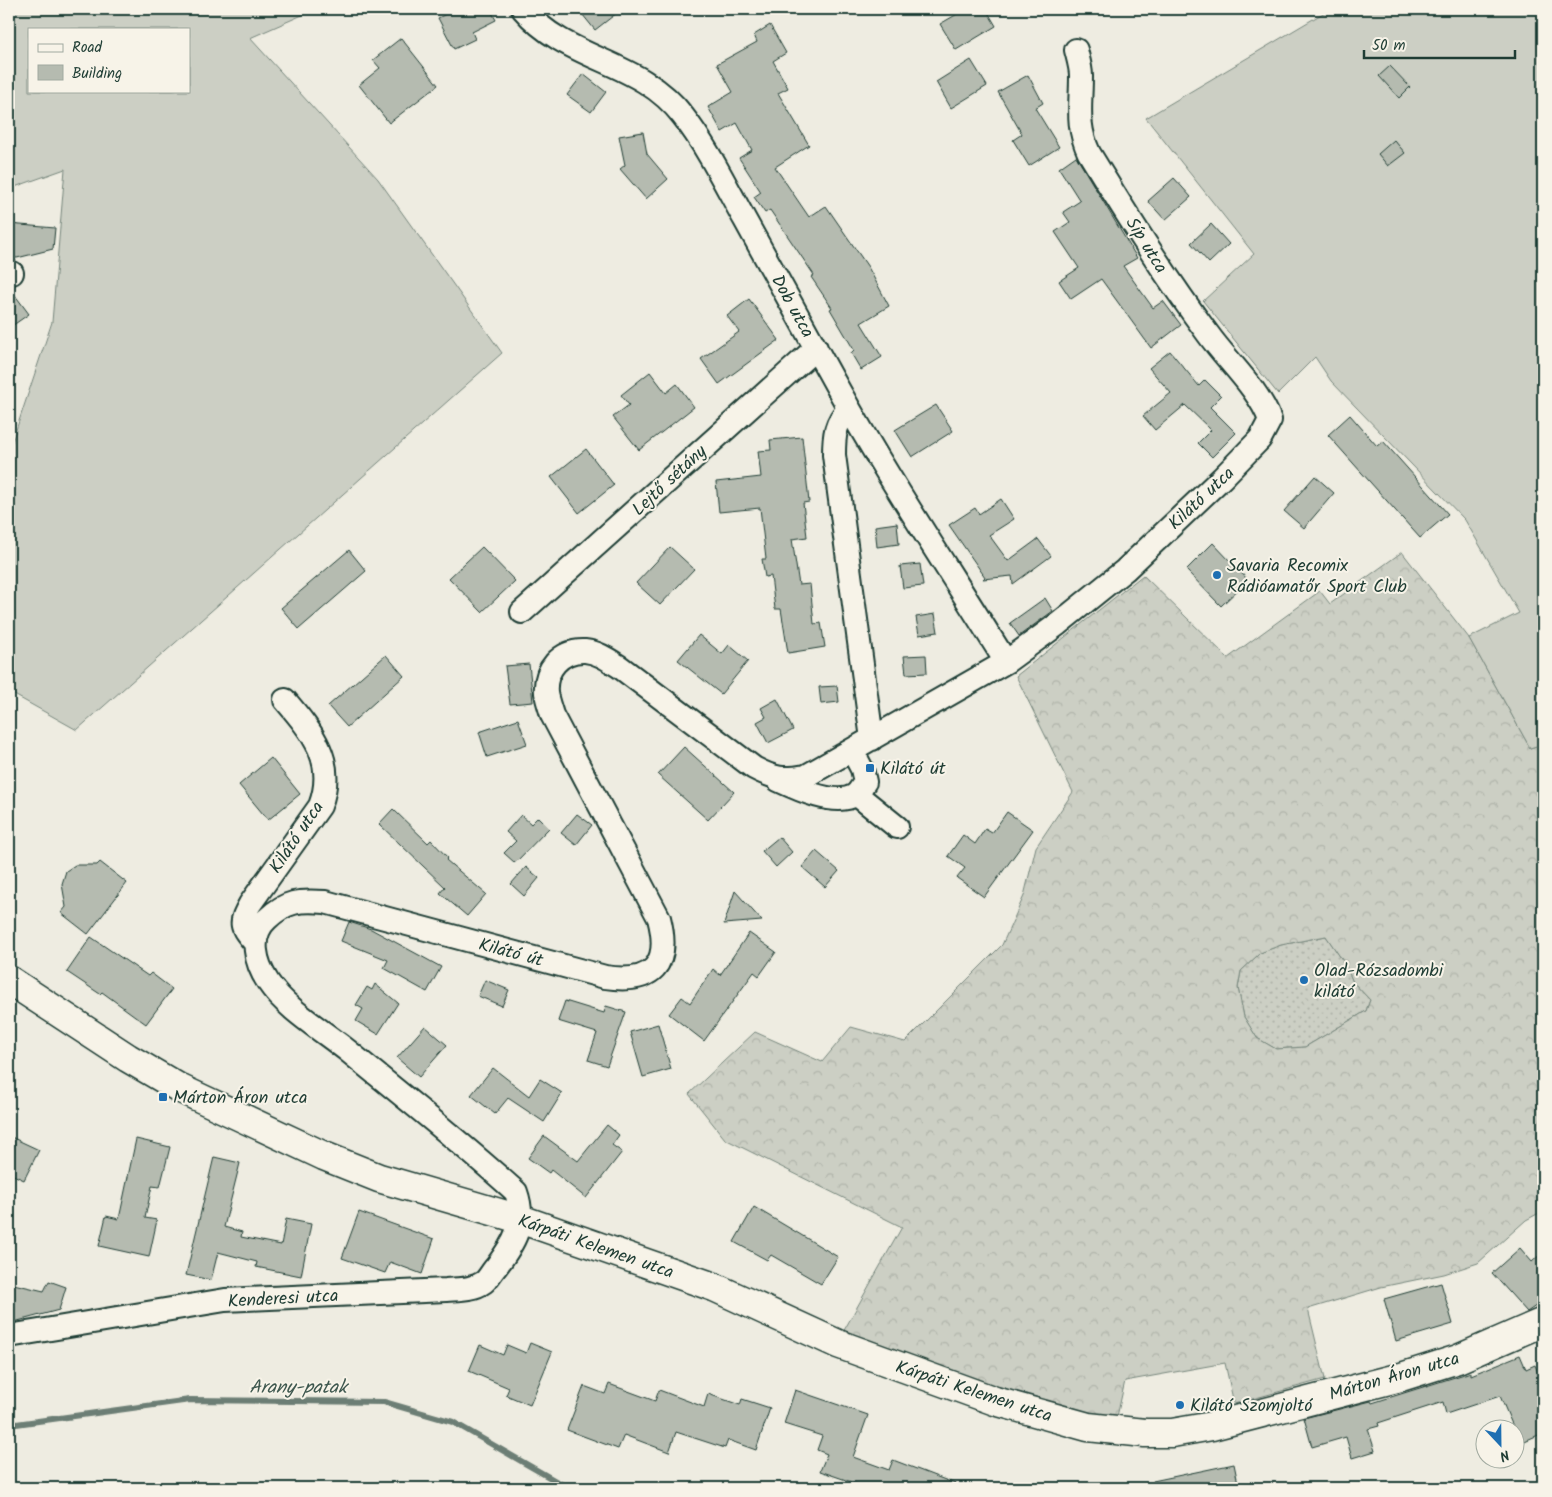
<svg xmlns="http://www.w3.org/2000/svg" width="1552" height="1497" viewBox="0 0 1552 1497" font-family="Kalam,sans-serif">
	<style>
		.grass { fill: url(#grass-dots); stroke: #76867c }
		.forest { fill: url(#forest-crowns); stroke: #76867c; fill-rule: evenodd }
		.garden { fill: #cccfc4; stroke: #76867c; fill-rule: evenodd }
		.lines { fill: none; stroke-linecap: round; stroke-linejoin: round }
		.stream { stroke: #6c7e74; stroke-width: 6 }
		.building { fill: #b5bbb0; stroke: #1f3d34 }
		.street-casing { stroke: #1f3d34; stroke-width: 26 }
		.secondary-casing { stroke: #1f3d34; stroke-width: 31 }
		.street { stroke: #f7f3e8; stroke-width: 22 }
		.secondary { stroke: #f7f3e8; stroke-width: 28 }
		.poi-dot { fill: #1f6fb2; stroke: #f7f3e8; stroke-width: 2 }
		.labels { text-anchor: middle; stroke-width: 4; stroke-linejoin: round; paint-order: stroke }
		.street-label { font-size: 18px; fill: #1f3d34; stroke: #f7f3e8 }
		.poi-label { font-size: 18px; fill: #1f3d34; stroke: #f7f3e8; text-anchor: start }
		.water-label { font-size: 19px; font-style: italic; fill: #3f584f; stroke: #f7f3e8 }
	</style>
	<defs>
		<pattern id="grass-dots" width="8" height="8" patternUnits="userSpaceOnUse" patternTransform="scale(1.25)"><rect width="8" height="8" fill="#cccfc4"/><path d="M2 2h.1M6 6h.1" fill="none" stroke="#afb3a9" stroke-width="1.8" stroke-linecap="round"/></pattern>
		<pattern id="forest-crowns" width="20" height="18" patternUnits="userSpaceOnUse" patternTransform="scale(1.25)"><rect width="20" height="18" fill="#cccfc4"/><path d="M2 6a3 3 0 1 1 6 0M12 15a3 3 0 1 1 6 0" fill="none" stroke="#afb3a9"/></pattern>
	</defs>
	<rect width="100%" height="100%" fill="#eeece1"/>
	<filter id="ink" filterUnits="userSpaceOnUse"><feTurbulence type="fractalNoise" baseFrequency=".02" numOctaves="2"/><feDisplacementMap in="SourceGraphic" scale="10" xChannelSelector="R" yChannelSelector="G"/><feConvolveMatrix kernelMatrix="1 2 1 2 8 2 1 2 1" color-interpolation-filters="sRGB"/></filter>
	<g filter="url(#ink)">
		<path class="grass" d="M 1326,936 L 1345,964 L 1353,982 L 1370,1000 L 1366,1011 L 1305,1047 L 1276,1049 L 1257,1038 L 1244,1017 L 1238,988 L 1241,971 L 1260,953 L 1281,945 Z"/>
		<path class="forest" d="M 1402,552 L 1469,638 L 1530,748 L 1543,744 L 1543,1211 L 1526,1220 L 1478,1263 L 1444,1274 L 1381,1287 L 1308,1309 L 1325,1379 L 1234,1404 L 1225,1363 L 1125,1381 L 1116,1421 L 1001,1395 L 842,1334 L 902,1227 L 725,1139 L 689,1094 L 755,1032 L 822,1062 L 851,1027 L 905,1042 L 1002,945 L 1024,896 L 1036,847 L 1073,792 L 1016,676 L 1143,575 L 1228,658 L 1320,591 L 1330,604 ZM 1326,936 L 1345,964 L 1353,982 L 1370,1000 L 1366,1011 L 1305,1047 L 1276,1049 L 1257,1038 L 1244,1017 L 1238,988 L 1241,971 L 1260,953 L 1281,945 Z"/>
		<path class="garden" d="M 9,9 L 316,9 L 250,38 L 378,179 L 502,353 L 77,730 L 9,692 L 9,451 L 52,322 L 65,169 L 9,189 ZM 29,29 L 189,29 L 189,91 L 29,91 Z
			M 1330,9 L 1543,9 L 1543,744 L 1530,748 L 1469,638 L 1519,613 L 1465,520 L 1331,381 L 1315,357 L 1278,394 L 1203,301 L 1254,254 L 1146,118 Z"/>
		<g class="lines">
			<path class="stream" d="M 9,1425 L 190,1400 L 384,1402 L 453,1422 L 568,1488"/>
		</g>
		<path class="building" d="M 456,9 L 490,9 L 496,20 L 472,32 L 475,39 L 454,49 L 438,18 Z
			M 578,9 L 622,9 L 595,30 Z
			M 966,9 L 986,9 L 996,26 L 956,50 L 940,24 Z
			M 770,25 L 786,53 L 773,61 L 788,88 L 778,93 L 809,145 L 775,167 L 809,217 L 826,206 L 868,267 L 889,306 L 861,323 L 882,357 L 861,370 L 851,353 L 854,350 L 830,309 L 832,308 L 811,277 L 814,275 L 770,210 L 765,213 L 754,197 L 761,192 L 739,158 L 752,150 L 737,123 L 722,132 L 708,107 L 733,92 L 717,64 L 757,42 L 754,35 Z
			M 401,38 L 438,85 L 389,123 L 359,85 L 380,68 L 373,60 Z
			M 971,60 L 987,86 L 951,108 L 936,82 Z
			M 1390,66 L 1410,87 L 1399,98 L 1379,76 Z
			M 583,74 L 606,92 L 591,112 L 567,95 Z
			M 1028,75 L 1043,103 L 1035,108 L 1059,147 L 1029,166 L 1013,140 L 1022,134 L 998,92 Z
			M 643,132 L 647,154 L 668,179 L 646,199 L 620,169 L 625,165 L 619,136 Z
			M 1394,140 L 1405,153 L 1388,166 L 1378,154 Z
			M 1076,156 L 1137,258 L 1123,266 L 1153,308 L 1163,301 L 1181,325 L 1151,348 L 1101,279 L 1071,299 L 1059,281 L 1079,268 L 1055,232 L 1070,222 L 1063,212 L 1080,201 L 1059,168 Z
			M 1174,178 L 1191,197 L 1165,220 L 1148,201 Z
			M 9,224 L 55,228 L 53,249 L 17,258 L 9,257 Z
			M 1211,224 L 1229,244 L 1209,263 L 1191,243 Z
			M 9,287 L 29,314 L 9,328 Z
			M 749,299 L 779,340 L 719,384 L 701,359 L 739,332 L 727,316 Z
			M 1170,351 L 1199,386 L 1205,380 L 1221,396 L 1210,407 L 1236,433 L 1212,457 L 1198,443 L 1211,430 L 1185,405 L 1155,430 L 1143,416 L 1171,393 L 1149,368 Z
			M 650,372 L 666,393 L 677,384 L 694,407 L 639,450 L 613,417 L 629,405 L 621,395 Z
			M 936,405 L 953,431 L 912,457 L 895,430 Z
			M 1350,415 L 1377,446 L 1383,441 L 1448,514 L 1420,538 L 1328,435 Z
			M 802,437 L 809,502 L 803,503 L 807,537 L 792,539 L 799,585 L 810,584 L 814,624 L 821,623 L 825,647 L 788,653 L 781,609 L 775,609 L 771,576 L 765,577 L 762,559 L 766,559 L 760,508 L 719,512 L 716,482 L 761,477 L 758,451 L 771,450 L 770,440 Z
			M 586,449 L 614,485 L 579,513 L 551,477 Z
			M 1315,476 L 1334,493 L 1304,528 L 1284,511 Z
			M 1001,499 L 1014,519 L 989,535 L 1008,561 L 1038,539 L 1051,556 L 1013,584 L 1012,576 L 983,579 L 985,577 L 949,525 L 975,508 L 979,514 Z
			M 897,523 L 899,544 L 877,547 L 875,526 Z
			M 1213,543 L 1248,580 L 1221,606 L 1186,570 Z
			M 482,547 L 515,581 L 482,612 L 449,578 Z
			M 670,547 L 694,569 L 660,605 L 636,583 Z
			M 349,550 L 366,571 L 299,629 L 281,608 Z
			M 920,564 L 923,586 L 903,588 L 900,566 Z
			M 1045,598 L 1053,611 L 1019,636 L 1010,623 Z
			M 935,614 L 938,632 L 919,635 L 916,617 Z
			M 699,635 L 722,654 L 729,645 L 748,661 L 721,694 L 678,660 Z
			M 386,655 L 404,676 L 347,727 L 328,706 Z
			M 926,655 L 927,673 L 906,674 L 904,656 Z
			M 529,664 L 533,702 L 510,704 L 505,666 Z
			M 837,686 L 839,702 L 821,704 L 819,687 Z
			M 777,699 L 793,730 L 768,743 L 757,722 L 766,717 L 761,708 Z
			M 518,719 L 527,744 L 487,757 L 479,732 Z
			M 684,747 L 734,792 L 708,820 L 658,775 Z
			M 271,758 L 300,794 L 268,820 L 239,785 Z
			M 393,809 L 428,843 L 431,840 L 448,858 L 446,860 L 486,894 L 467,916 L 440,893 L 445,887 L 379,824 Z
			M 1007,812 L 1033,830 L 984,897 L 957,878 L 965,868 L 948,856 L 963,835 L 975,844 L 985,829 L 992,833 Z
			M 577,814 L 592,825 L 576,845 L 561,833 Z
			M 521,815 L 531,824 L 538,817 L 549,828 L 515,863 L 504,853 L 516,841 L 506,832 Z
			M 779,837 L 792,852 L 776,867 L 762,851 Z
			M 816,851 L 839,871 L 825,887 L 802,867 Z
			M 100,862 L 127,883 L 88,934 L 61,913 L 66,907 L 62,884 L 66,871 L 75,865 L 97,865 Z
			M 526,867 L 539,878 L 524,896 L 511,884 Z
			M 735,891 L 762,921 L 724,924 Z
			M 349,922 L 371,929 L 441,967 L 427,992 L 384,968 L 388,960 L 341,941 Z
			M 749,933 L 776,952 L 759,976 L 754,972 L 704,1041 L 669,1014 L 682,997 L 690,1003 L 713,969 L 720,975 Z
			M 91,937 L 148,976 L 151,973 L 172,989 L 146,1024 L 102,992 L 100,994 L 67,972 Z
			M 485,980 L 509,990 L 502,1006 L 478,996 Z
			M 375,984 L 398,1003 L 378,1034 L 356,1021 L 363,1009 L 356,1005 L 367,987 L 372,990 Z
			M 565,1001 L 604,1013 L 606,1006 L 626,1012 L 607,1066 L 588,1060 L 597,1033 L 558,1021 Z
			M 658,1024 L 671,1069 L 643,1077 L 630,1032 Z
			M 425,1026 L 447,1045 L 419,1077 L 397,1058 Z
			M 493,1068 L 529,1096 L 540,1079 L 562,1093 L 544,1122 L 508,1098 L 495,1114 L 471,1095 Z
			M 607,1125 L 619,1135 L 612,1145 L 622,1152 L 586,1198 L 551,1170 L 549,1173 L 528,1158 L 544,1136 L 578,1161 Z
			M 9,1136 L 39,1150 L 24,1180 L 9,1173 Z
			M 136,1139 L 170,1147 L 160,1187 L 152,1186 L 145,1218 L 157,1220 L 149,1257 L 99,1246 L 106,1216 L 119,1219 Z
			M 214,1157 L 240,1163 L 224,1227 L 242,1232 L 241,1237 L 281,1245 L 286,1219 L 311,1224 L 301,1276 L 256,1267 L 257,1262 L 218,1252 L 211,1280 L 186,1275 Z
			M 754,1207 L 838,1257 L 821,1284 L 771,1255 L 767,1260 L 734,1242 Z
			M 359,1212 L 434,1239 L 422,1274 L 390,1262 L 385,1273 L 342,1258 Z
			M 1520,1248 L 1532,1262 L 1543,1252 L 1543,1301 L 1527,1312 L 1492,1273 Z
			M 49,1281 L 66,1287 L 59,1310 L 14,1322 L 9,1305 L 9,1283 L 44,1291 Z
			M 1441,1283 L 1453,1324 L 1396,1341 L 1384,1299 Z
			M 530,1343 L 552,1352 L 530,1405 L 506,1395 L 509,1388 L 469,1371 L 480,1345 L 503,1355 L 507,1345 L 526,1353 Z
			M 1520,1355 L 1526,1369 L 1535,1365 L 1543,1385 L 1543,1433 L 1520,1443 L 1500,1396 L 1446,1414 L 1443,1402 L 1378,1423 L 1379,1426 L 1368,1429 L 1375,1451 L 1352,1458 L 1346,1437 L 1312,1447 L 1304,1418 L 1371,1401 L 1372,1403 L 1471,1372 L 1471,1375 Z
			M 609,1384 L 655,1401 L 659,1390 L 704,1407 L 708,1394 L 740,1405 L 742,1399 L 770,1408 L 756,1450 L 728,1440 L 725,1448 L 676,1432 L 669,1452 L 624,1435 L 618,1449 L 567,1430 L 584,1386 L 605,1394 Z
			M 795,1390 L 868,1415 L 853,1457 L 889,1470 L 893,1460 L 961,1486 L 961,1488 L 869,1488 L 820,1471 L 827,1454 L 817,1450 L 822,1436 L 784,1424 Z
			M 1234,1464 L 1239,1488 L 1154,1488 L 1153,1481 Z"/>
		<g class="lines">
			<defs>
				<path id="street" d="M 523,9 C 568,62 640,59 683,116 C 708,148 726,186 745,220 C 775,275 806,330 836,385 C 888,479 949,570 1006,662
					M 9,274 L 12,273
					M 849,408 C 835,423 834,435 834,455 L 872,739
					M 522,612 L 816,348
					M 778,780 C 797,789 836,807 855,795 C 859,792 862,786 865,782 L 862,769 L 852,750
					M 856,794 L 897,827
					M 255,943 C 240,926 239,924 250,904 L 320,806 C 337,761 312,732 285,700
					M 9,1336 L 225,1300 L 446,1290 C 458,1289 473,1290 484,1282 C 488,1279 492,1271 496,1267 C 514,1243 527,1223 516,1192 C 462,1143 404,1097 348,1051 C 323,1031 285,1008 268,982 C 256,964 248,936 267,919 C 286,901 299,900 325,902 L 605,977 C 653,984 671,965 659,918 L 552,715 C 550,708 547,700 546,693 C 544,670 560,650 585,651 C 598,652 609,660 620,667 L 754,768 C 775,779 783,780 806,776 L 1006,662 L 1058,624 L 1125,570 L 1222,478 L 1260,439 L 1270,420 C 1258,388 1228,362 1208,334 C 1165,276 1127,215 1089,153 C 1076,125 1081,106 1081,76 C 1081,68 1078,58 1076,50"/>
				<path id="secondary" d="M 9,980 L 128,1058 L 181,1089 L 324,1156 L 379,1178 L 520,1219 L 714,1287 L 838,1344 L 995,1401 L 1088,1427 L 1145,1433 L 1172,1433 L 1212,1426 L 1401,1377 L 1458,1359 L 1543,1322"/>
			</defs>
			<use href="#street" class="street-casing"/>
			<use href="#secondary" class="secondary-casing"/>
			<use href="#street" class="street"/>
			<use href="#secondary" class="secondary"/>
		</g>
	</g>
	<g class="poi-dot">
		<circle cx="1217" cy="575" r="5"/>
		<rect x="865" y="763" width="10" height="10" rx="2.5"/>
		<circle cx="1304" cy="980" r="5"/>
		<rect x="158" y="1092" width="10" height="10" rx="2.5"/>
		<circle cx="1180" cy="1405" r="5"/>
	</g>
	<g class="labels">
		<g class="street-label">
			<text transform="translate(1147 245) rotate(58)" y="6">Síp utca</text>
			<text transform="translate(793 306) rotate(61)" y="6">Dob utca</text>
			<text transform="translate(669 480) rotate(-43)" y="6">Lejtő sétány</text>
			<text transform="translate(1201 498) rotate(-43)" y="6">Kilátó utca</text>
			<text transform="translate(296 837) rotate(-56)" y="6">Kilátó utca</text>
			<text transform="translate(511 952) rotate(15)" y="6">Kilátó út</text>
			<text transform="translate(596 1246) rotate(19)" y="6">Kárpáti Kelemen utca</text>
			<text transform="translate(283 1298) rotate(-3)" y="6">Kenderesi utca</text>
			<text transform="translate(1394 1376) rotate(-16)" y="6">Márton Áron utca</text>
			<text transform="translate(974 1391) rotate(18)" y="6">Kárpáti Kelemen utca</text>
		</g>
		<g class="poi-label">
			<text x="1227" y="571">Savaria Recomix<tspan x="1227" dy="21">Rádióamatőr Sport Club</tspan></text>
			<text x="880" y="774">Kilátó út</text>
			<text x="1314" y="976">Olad-Rózsadombi<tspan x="1314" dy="21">kilátó</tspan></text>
			<text x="173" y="1103">Márton Áron utca</text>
			<text x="1190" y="1411">Kilátó Szomjoltó</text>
		</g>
		<g class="water-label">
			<text x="298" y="1393">Arany-patak</text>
		</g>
	</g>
	<rect width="1552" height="1497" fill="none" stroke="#f7f3e8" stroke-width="30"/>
	<rect x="15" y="15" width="1522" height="1467" fill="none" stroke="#1f3d34" stroke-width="2" filter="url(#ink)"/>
	<rect x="28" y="28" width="162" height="65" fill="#f7f3e8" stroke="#a1aaa0"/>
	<rect x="38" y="44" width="25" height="8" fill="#f7f3e8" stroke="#a1aaa0"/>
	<text x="72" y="52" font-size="15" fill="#1f3d34">Road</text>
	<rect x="38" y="65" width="25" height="15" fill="#b5bbb0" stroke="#a1aaa0"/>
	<text x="72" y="78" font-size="15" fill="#1f3d34">Building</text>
	<g transform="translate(1500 1444) rotate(158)"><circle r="24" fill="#f7f3e8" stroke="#a1aaa0"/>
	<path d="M0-4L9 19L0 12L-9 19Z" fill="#1f6fb2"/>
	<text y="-8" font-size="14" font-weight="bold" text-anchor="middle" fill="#1f3d34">N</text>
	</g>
	<path d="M1364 50v8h151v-8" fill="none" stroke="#1f3d34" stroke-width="2.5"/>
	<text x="1372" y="50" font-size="15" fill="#1f3d34" stroke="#f7f3e8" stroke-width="4" paint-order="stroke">50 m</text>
</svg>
